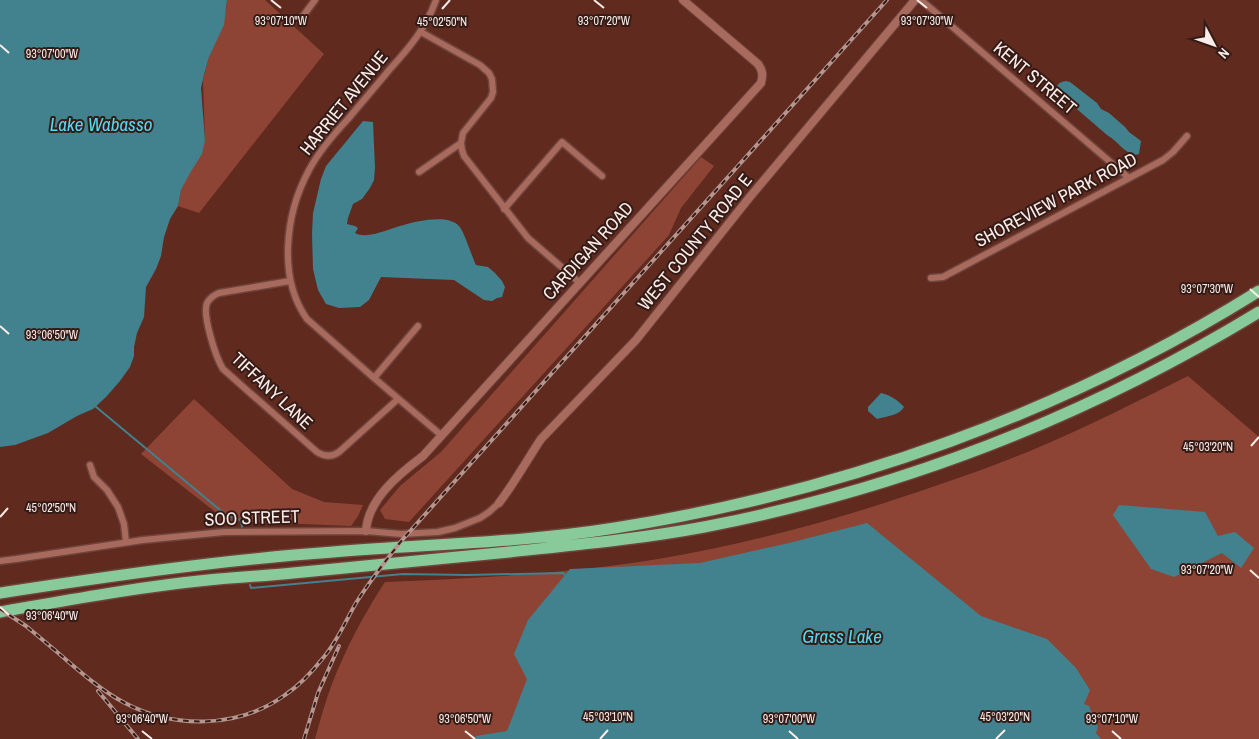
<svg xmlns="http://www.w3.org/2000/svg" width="1259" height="739" viewBox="0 0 1259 739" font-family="'Archivo Narrow',sans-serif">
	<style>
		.green { fill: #8e4435 }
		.water { fill: #42818e }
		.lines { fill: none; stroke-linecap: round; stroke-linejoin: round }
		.stream { stroke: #42818e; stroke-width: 2 }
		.minor-casing { stroke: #6e443d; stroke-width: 9 }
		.tertiary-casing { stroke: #6e443d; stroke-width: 10 }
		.motorway-casing { stroke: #6e443d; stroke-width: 14 }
		.minor { stroke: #a76a5d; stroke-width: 6 }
		.tertiary { stroke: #a76a5d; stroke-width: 8 }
		.motorway { stroke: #89ca9b; stroke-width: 11 }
		.rail-casing { stroke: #b5958e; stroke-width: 4 }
		.rail { stroke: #341b16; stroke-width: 2; stroke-dasharray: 5.5; stroke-linecap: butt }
		.ticks { fill: none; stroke: #fbedea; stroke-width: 2 }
		.labels { text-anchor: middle; stroke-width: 4; stroke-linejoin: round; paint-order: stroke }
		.street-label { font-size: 18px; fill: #fbedea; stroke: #341b16 }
		.water-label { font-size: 19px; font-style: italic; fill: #53d8f1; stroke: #341b16 }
		.ticks-label { font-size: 12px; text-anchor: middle; fill: #fbedea; stroke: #341b16; stroke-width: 4; stroke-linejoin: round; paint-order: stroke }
	</style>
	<rect width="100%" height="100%" fill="#602a1f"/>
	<path class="green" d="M 227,0 L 265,0 L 324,54 L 199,213 L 178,206 L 181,190 L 205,140 L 203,80 L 209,57 L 226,10 Z
		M 701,157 L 714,166 L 681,208 L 669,235 L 409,522 L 385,519 L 380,510 L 400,486 L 441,452 Z
		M 1188,376 L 1259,437 L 1259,739 L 315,739 C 320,721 325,702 332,684 C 346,648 364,614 385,582 C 477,578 567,574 658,559 C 753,543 847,517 938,485 C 974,473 1009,460 1044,445 C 1093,424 1140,400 1188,376 Z
		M 194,399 L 292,489 L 324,502 L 363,505 L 358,516 L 351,526 L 227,521 L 141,454 Z"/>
	<path class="water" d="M 0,0 L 227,0 L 224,25 L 209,57 L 204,75 L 201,88 L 205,140 L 202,154 L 190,173 L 181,190 L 178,206 L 170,219 L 164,237 L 161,256 L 156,269 L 146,287 L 144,317 L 137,333 L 134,347 L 134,356 L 130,367 L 120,381 L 106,397 L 93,409 L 77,416 L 48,433 L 15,445 L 0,447 Z
		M 1066,81 L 1070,82 L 1097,103 L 1101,109 L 1109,113 L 1125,127 L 1129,132 L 1141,141 L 1139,154 L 1135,155 C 1123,152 1118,141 1107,135 L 1064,98 L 1056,89 C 1058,83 1060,82 1066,81 Z
		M 363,121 L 373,122 L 375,168 L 374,180 L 370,188 L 362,199 L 353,204 L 348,218 L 347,224 L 355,226 L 358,228 L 355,233 C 368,240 390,228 404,225 C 417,221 448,214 459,226 C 464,231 472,257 476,265 L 488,267 L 495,273 L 502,281 L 505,287 L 502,297 L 497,298 L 492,301 L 484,300 L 454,280 L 381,277 L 369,300 L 360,307 L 339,308 L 326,304 L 318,290 L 313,269 L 312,234 L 313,213 L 321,179 L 326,166 Z
		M 881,393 C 890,395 898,400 904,407 C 899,416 886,416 877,419 L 868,411 L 868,407 Z
		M 1119,505 L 1205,512 L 1218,536 L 1235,532 L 1254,548 L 1241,568 L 1222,553 L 1174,577 L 1151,569 L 1113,515 Z
		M 867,523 L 981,616 L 1047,639 L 1076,668 L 1090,690 L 1084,704 L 1089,706 L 1098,727 L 1096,733 L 1101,739 L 475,739 L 476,736 L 507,731 L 527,679 L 514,654 L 528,620 L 570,569 L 700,563 L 789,543 Z"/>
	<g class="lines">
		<path class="stream" d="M 95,406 L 226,515 L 241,520 L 242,527
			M 250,585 L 251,588 L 403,574 L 467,575 L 563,573 L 566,576"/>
		<defs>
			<path id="minor" d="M 436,0 C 426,28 410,47 390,69 C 376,86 362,102 348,119 C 333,135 319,151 309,170 C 296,194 289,221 288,247 C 287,274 292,298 307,319 L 374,378 L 441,435
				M 921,0 L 1129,178
				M 300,20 L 315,0
				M 421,32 L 480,65 L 489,73 L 492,79 L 493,92 L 491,98 L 463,133 L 461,143 L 462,150 L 464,156 L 528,238 L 580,283
				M 419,172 L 461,143
				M 504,209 L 562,142 L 602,176
				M 931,278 L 943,277 L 1163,160 L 1173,152 L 1187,136
				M 290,281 L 219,293 C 214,295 210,298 207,303 C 202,315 216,358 223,369 L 317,452 C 325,457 332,457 339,452 L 398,399
				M 374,378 L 418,326
				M 90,465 L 94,477 L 107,490 L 118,507 L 124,524 L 126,542
				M 0,561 L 16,559 L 143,540 L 224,532 L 366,531 L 401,534 L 438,532 L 455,528 L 480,518 L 489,512 L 499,503"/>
			<path id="tertiary" d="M 499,503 C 515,482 527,460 541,439 L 636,340 L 749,198 L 915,0
				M 366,531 C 368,499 399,474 423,456 L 761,83 C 763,75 763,71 758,64 L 683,0"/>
			<path id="motorway" d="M 0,593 C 111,576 221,560 333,552 C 427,544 521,543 615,528 C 842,492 1064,413 1259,291
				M 0,612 C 69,600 138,587 208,580 C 236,577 265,576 293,573 C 365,566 437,559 509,552 C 574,545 640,539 704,527 C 901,489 1088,416 1259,312"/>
		</defs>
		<use href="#minor" class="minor-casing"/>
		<use href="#tertiary" class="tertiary-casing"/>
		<use href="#motorway" class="motorway-casing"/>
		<use href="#minor" class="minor"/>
		<use href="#tertiary" class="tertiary"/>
		<use href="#motorway" class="motorway"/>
		<defs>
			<path id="rail" d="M 0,609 L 26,626 L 56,651
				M 51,647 C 74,666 97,688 123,702 C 173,729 238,729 285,695 C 300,685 312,672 323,658 C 337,642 345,622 356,603 C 370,581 386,560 403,539 L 887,0
				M 98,691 L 138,739
				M 304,739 L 318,693 L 339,646"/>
		</defs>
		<use href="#rail" class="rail-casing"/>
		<use href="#rail" class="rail"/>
	</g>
	<path class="ticks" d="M 271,0 L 281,8M 594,0 L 604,8M 917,0 L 927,8M 442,9 L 450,0M 0,45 L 9,53M 1250,289 L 1259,297M 0,326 L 9,334M 1251,446 L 1259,437M 0,517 L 8,508M 1250,570 L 1259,578M 0,607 L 9,615M 142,731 L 152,739M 465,731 L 475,739M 789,731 L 798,739M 1112,731 L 1121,739M 600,739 L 608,730M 996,739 L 1005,730"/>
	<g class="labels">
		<g class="street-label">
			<text transform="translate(1035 78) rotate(40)" y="6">KENT STREET</text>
			<text transform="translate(344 103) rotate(-51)" y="6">HARRIET AVENUE</text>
			<text transform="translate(1056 200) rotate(-28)" y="6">SHOREVIEW PARK ROAD</text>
			<text transform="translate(695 242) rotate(-51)" y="6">WEST COUNTY ROAD E</text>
			<text transform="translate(588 251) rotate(-48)" y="6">CARDIGAN ROAD</text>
			<text transform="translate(272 391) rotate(43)" y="6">TIFFANY LANE</text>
			<text transform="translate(252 518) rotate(-2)" y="6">SOO STREET</text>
		</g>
		<g class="water-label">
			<text x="101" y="131">Lake Wabasso</text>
			<text x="842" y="643">Grass Lake</text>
		</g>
	</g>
	<g class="ticks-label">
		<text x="281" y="25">93°07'10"W</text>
		<text x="604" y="25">93°07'20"W</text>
		<text x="927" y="25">93°07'30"W</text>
		<text x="442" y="26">45°02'50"N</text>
		<text x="52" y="58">93°07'00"W</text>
		<text x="1207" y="293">93°07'30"W</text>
		<text x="52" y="339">93°06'50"W</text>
		<text x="1208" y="451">45°03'20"N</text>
		<text x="51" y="512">45°02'50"N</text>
		<text x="1207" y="574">93°07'20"W</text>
		<text x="52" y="620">93°06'40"W</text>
		<text x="608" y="721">45°03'10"N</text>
		<text x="1005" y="721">45°03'20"N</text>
		<text x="142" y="723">93°06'40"W</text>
		<text x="465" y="723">93°06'50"W</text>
		<text x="789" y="723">93°07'00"W</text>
		<text x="1112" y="723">93°07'10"W</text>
	</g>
	<g transform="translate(1214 45) rotate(131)" stroke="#341b16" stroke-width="4" paint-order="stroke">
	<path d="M0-4L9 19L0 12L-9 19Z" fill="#fbedea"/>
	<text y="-8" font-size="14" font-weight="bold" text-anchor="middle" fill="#fbedea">N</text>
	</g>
</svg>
